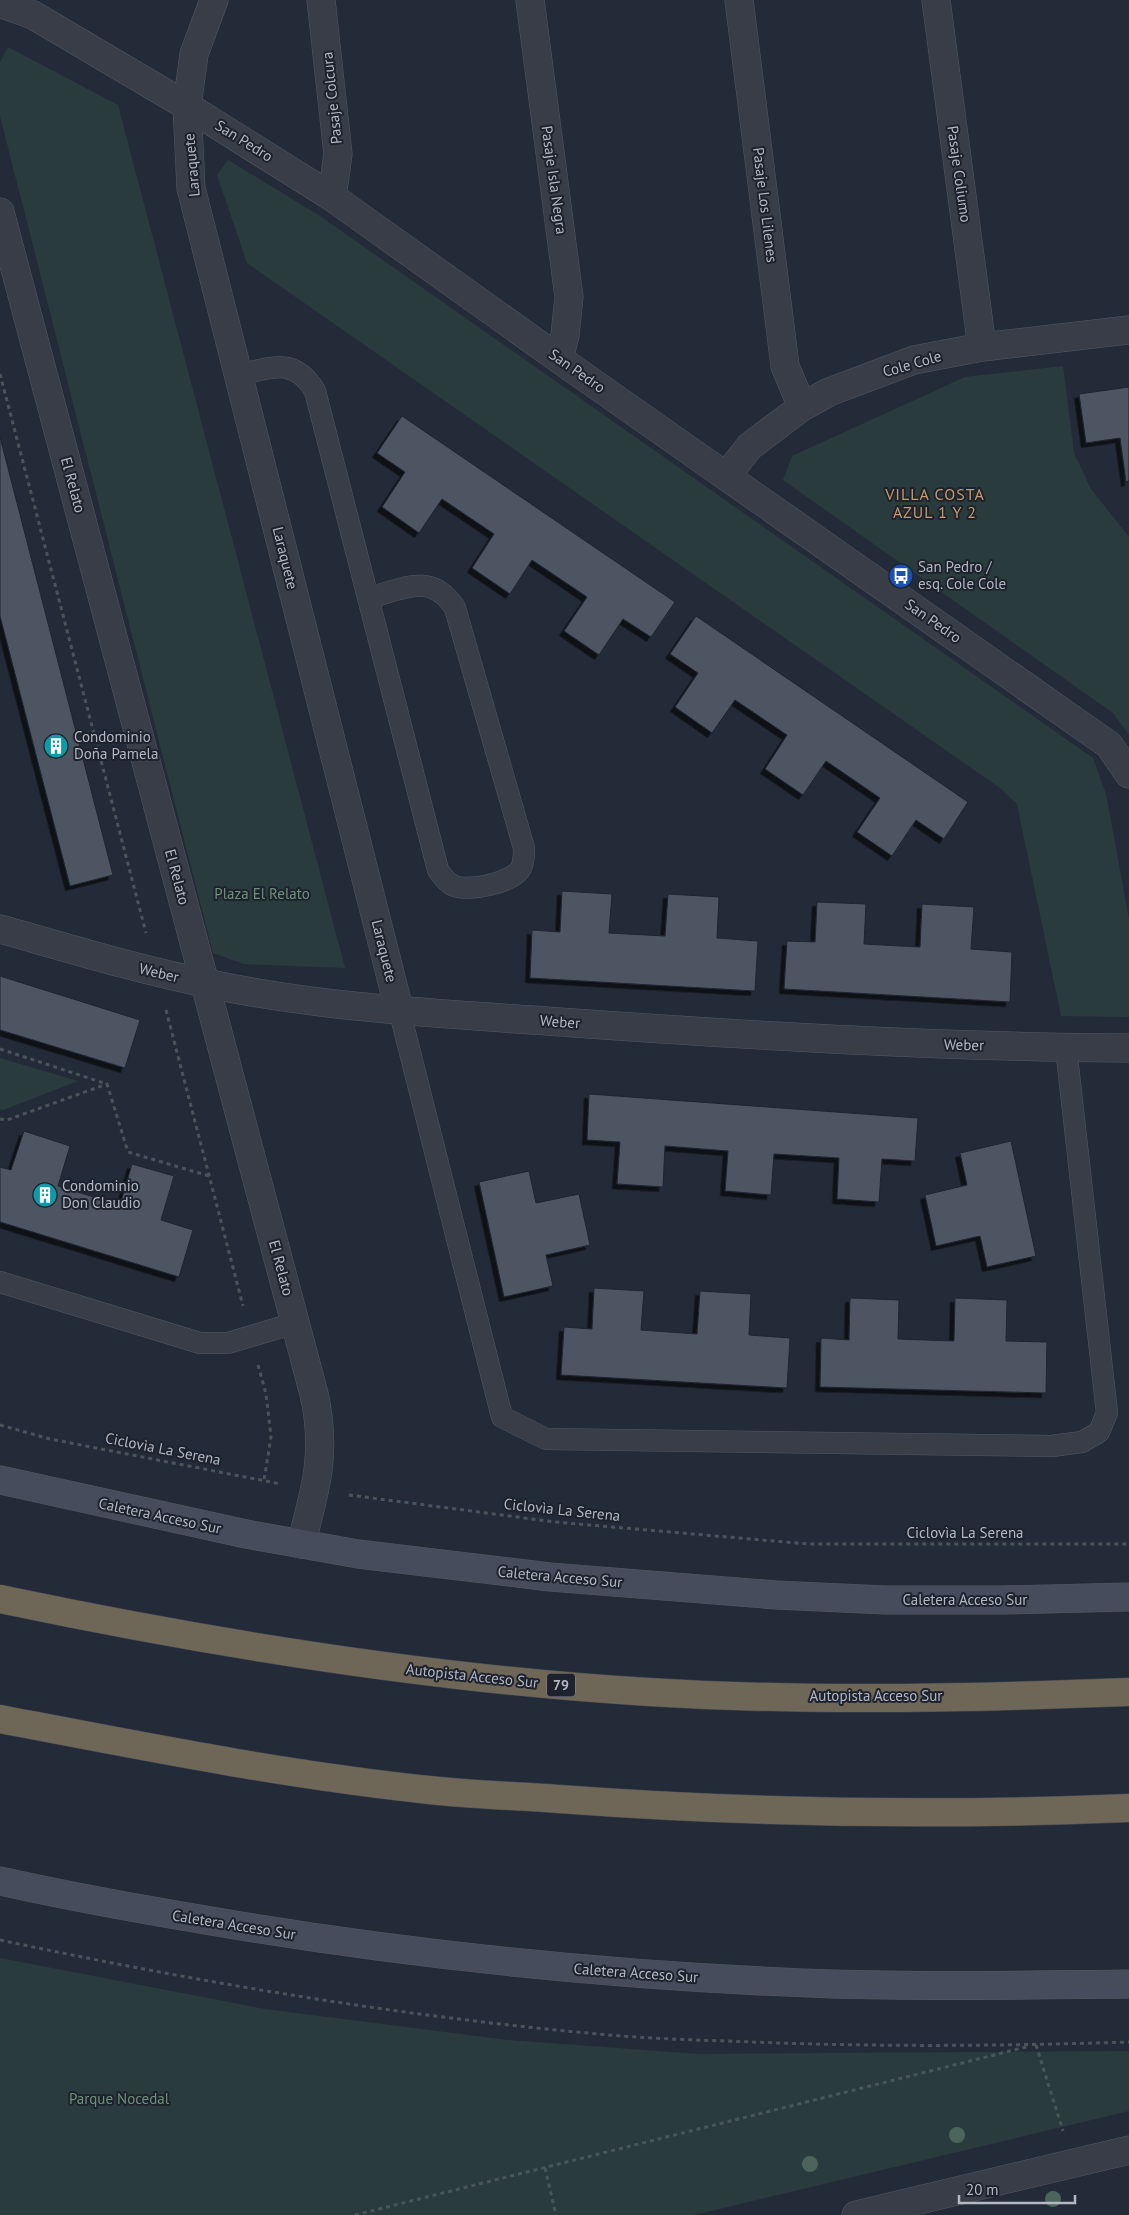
<svg xmlns="http://www.w3.org/2000/svg" width="1129" height="2215" viewBox="0 0 1129 2215" font-family="'PT Sans',sans-serif">
	<style>
		.green { fill: #2a3b3d }
		.building { fill: #4d5563; stroke: #1f242f; filter: url(#shadow) }
		.lines { fill: none; stroke-linecap: round; stroke-linejoin: round }
		.lane-casing { stroke: #535863; stroke-width: 22 }
		.street-casing { stroke: #535863; stroke-width: 29 }
		.secondary-casing { stroke: #535863; stroke-width: 29 }
		.highway-casing { stroke: #434853; stroke-width: 29 }
		.path { stroke: #48565a; stroke-width: 3; stroke-dasharray: 4 4; stroke-linecap: butt }
		.lane { stroke: #383d48; stroke-width: 21 }
		.street { stroke: #383d48; stroke-width: 28 }
		.secondary { stroke: #464c5b; stroke-width: 28 }
		.highway { stroke: #6e6656; stroke-width: 28 }
		.tree { fill: #4c645b }
		.labels { text-anchor: middle; stroke-width: 4; stroke-linejoin: round; paint-order: stroke }
		.shield { fill: #1d222d; stroke: #868b97; stroke-width: 1 }
		.shield-label { font-size: 14px; font-weight: bold; fill: #b3b8c4 }
		.street-label { font-size: 15px; fill: #b3b8c4; stroke: #1d222d }
		.poi-label { font-size: 15px; fill: #b3b8c4; stroke: #1d222d; text-anchor: start }
		.park-label { font-size: 15px; fill: #6d9378; stroke: #1d222d }
		.neighbourhood-label { font-size: 16px; letter-spacing: 1px; fill: #c89b6b; stroke: #1d222d }
	</style>
	<defs>
		<filter id="shadow"><feDropShadow dx="-4.5" dy="4.5" stdDeviation="0" flood-color="#0009"/></filter>
	</defs>
	<rect width="100%" height="100%" fill="#242b38"/>
	<path class="green" d="M 8,47 L 118,105 L 345,968 L 244,964 L 213,953 L 0,116 L 0,62 Z
		M 228,160 L 320,216 L 1093,758 L 1106,794 L 1129,919 L 1129,1017 L 1061,1016 L 1017,804 L 1000,788 L 247,263 L 217,175 Z
		M 1063,366 L 1074,453 L 1091,489 L 1129,537 L 1129,735 L 1113,713 L 783,480 L 792,456 L 965,377 Z
		M 0,1058 L 78,1081 L 3,1110 L 0,1109 Z
		M 0,1958 L 265,2009 L 508,2040 L 699,2054 L 1129,2051 L 1129,2111 L 694,2215 L 0,2215 Z"/>
	<path class="building" d="M 1129,387 L 1129,481 L 1126,482 L 1120,438 L 1086,443 L 1079,394 Z
		M 402,416 L 675,602 L 651,637 L 623,619 L 599,655 L 564,631 L 587,597 L 532,560 L 510,594 L 472,568 L 494,534 L 442,499 L 419,533 L 382,507 L 405,472 L 377,453 Z
		M 0,437 L 113,875 L 70,886 L 0,616 Z
		M 696,616 L 968,802 L 944,839 L 916,820 L 892,856 L 857,832 L 880,798 L 826,761 L 803,795 L 765,769 L 787,735 L 735,700 L 712,733 L 675,707 L 698,673 L 670,654 Z
		M 562,891 L 612,894 L 609,933 L 665,936 L 668,894 L 719,897 L 717,938 L 758,941 L 755,991 L 530,978 L 532,930 L 560,932 Z
		M 817,902 L 866,904 L 864,944 L 920,947 L 922,904 L 974,907 L 971,949 L 1012,952 L 1010,1002 L 784,989 L 787,941 L 815,942 Z
		M 0,976 L 140,1020 L 125,1068 L 0,1030 Z
		M 589,1094 L 918,1118 L 915,1161 L 882,1159 L 879,1202 L 837,1199 L 839,1158 L 774,1154 L 771,1195 L 725,1191 L 728,1151 L 665,1146 L 663,1187 L 617,1184 L 620,1142 L 587,1140 Z
		M 24,1131 L 70,1146 L 58,1186 L 120,1205 L 132,1164 L 174,1176 L 161,1220 L 193,1230 L 179,1277 L 0,1222 L 0,1167 L 11,1170 Z
		M 1011,1141 L 1036,1256 L 987,1267 L 980,1236 L 936,1246 L 925,1195 L 967,1185 L 960,1153 Z
		M 529,1171 L 536,1203 L 579,1194 L 590,1245 L 546,1255 L 553,1286 L 504,1297 L 479,1182 Z
		M 594,1288 L 644,1291 L 641,1330 L 697,1334 L 700,1291 L 751,1294 L 749,1335 L 790,1338 L 787,1388 L 561,1375 L 564,1327 L 592,1329 Z
		M 850,1298 L 899,1300 L 898,1339 L 954,1341 L 955,1298 L 1007,1300 L 1006,1341 L 1047,1342 L 1046,1393 L 820,1387 L 821,1338 L 849,1340 Z"/>
	<g class="lines">
		<defs>
			<path id="lane" d="M 238,375 C 272,368 294,356 315,391 L 438,870 C 442,876 446,881 452,885 C 466,893 513,883 521,868 C 524,862 524,855 524,848 L 455,608 C 431,571 403,589 368,598
				M 399,1009 L 502,1417 L 546,1439 L 1052,1446 L 1082,1442 L 1099,1432 L 1107,1413 L 1066,1048
				M 0,1282 L 200,1343 L 228,1343 L 295,1323"/>
			<path id="street" d="M 214,0 L 194,54 L 187,106 L 191,188 L 399,1009
				M 321,0 L 338,154 L 332,197
				M 530,0 L 569,297 L 565,335 L 559,359
				M 739,0 L 785,366 L 802,407
				M 936,0 L 982,347
				M 0,3 L 33,15 L 187,106 L 332,197 L 559,359 L 1109,745 L 1129,774
				M 0,212 L 314,1394 C 327,1451 316,1489 301,1544
				M 727,475 L 750,446 L 802,407 L 829,392 L 914,360 L 982,347 L 1129,330
				M 0,929 C 68,948 136,969 205,983 C 326,1009 451,1014 574,1023 C 759,1036 944,1047 1129,1048
				M 856,2215 L 1129,2150"/>
			<path id="secondary" d="M 0,1480 L 246,1534 L 358,1554 L 550,1577 L 776,1595 L 885,1600 L 1002,1600 L 1129,1597
				M 0,1881 C 80,1899 161,1913 241,1926 C 437,1958 634,1977 832,1984 C 931,1987 1030,1985 1129,1984"/>
			<path id="highway" d="M 0,1599 C 214,1644 431,1679 649,1692 C 809,1702 970,1698 1129,1692
				M 0,1719 C 146,1747 291,1776 439,1791 C 479,1795 519,1796 559,1799 C 749,1813 939,1816 1129,1808"/>
		</defs>
		<use href="#lane" class="lane-casing"/>
		<use href="#street" class="street-casing"/>
		<use href="#secondary" class="secondary-casing"/>
		<use href="#highway" class="highway-casing"/>
		<path class="path" d="M 0,374 L 146,933
			M 166,1010 L 243,1306
			M 0,1049 L 107,1084 L 128,1152 L 209,1176
			M 0,1119 L 7,1120 L 107,1084
			M 258,1365 L 266,1394 L 271,1437 L 264,1480
			M 0,1425 L 50,1439 L 281,1484
			M 349,1495 L 555,1522 L 808,1544 L 1129,1544
			M 0,1940 C 197,1982 397,2016 598,2034 C 649,2039 701,2040 752,2042 C 878,2047 1003,2046 1129,2042
			M 1036,2045 L 1063,2131
			M 545,2168 L 556,2215
			M 355,2215 L 1030,2046"/>
		<use href="#lane" class="lane"/>
		<use href="#street" class="street"/>
		<use href="#secondary" class="secondary"/>
		<use href="#highway" class="highway"/>
	</g>
	<g class="tree">
		<circle cx="957" cy="2135" r="8"/>
		<circle cx="810" cy="2164" r="8"/>
		<circle cx="1053" cy="2199" r="8"/>
	</g>
	<defs>
		<symbol id="bus-disc" viewBox="-11 -11 22 22"><circle r="9.5" fill="#1a4fb4" stroke="#1d222d"/><path d="M-5-6H5V4H4V6H2V4H-2V6H-4V4H-5ZM-3.5-4V0h7V-4ZM-3.5 1.2v1.5H-2V1.2ZM2 1.2v1.5H3.5V1.2Z" fill="#fff"/></symbol>
		<symbol id="building-disc" viewBox="-11 -11 22 22"><circle r="9.5" fill="#0f9aa8" stroke="#1d222d"/><path d="M-4-6H4V6H1V3H-1V6H-4ZM-2.5-4.3h1.7v1.8h-1.7ZM.8-4.3h1.7v1.8H.8ZM-2.5-1h1.7V.8h-1.7ZM.8-1h1.7V.8H.8Z" fill="#fff"/></symbol>
	</defs>
	<g fill-rule="evenodd">
		<use href="#bus-disc" x="887" y="562" width="28" height="28"/>
		<use href="#building-disc" x="42" y="732" width="28" height="28"/>
		<use href="#building-disc" x="31" y="1181" width="28" height="28"/>
	</g>
	<g class="labels">
		<rect class="shield" x="547" y="1673.5" width="28" height="23" rx="4"/>
		<g class="shield-label">
			<text x="561" y="1690">79</text>
		</g>
		<g class="street-label">
			<text transform="translate(332 98) rotate(-96)" y="5">Pasaje Colcura</text>
			<text transform="translate(244 141) rotate(32)" y="5">San Pedro</text>
			<text transform="translate(192 165) rotate(-95)" y="5">Laraquete</text>
			<text transform="translate(959 174) rotate(82)" y="5">Pasaje Coliumo</text>
			<text transform="translate(554 180) rotate(82)" y="5">Pasaje Isla Negra</text>
			<text transform="translate(765 205) rotate(83)" y="5">Pasaje Los Lilenes</text>
			<text transform="translate(912 364) rotate(-16)" y="5">Cole Cole</text>
			<text transform="translate(577 371) rotate(35)" y="5">San Pedro</text>
			<text transform="translate(73 485) rotate(75)" y="5">El Relato</text>
			<text transform="translate(285 558) rotate(76)" y="5">Laraquete</text>
			<text transform="translate(933 621) rotate(35)" y="5">San Pedro</text>
			<text transform="translate(177 877) rotate(75)" y="5">El Relato</text>
			<text transform="translate(384 951) rotate(76)" y="5">Laraquete</text>
			<text transform="translate(159 973) rotate(13)" y="5">Weber</text>
			<text transform="translate(560 1022) rotate(4)" y="5">Weber</text>
			<text transform="translate(964 1045) rotate(1)" y="5">Weber</text>
			<text transform="translate(281 1268) rotate(75)" y="5">El Relato</text>
			<text transform="translate(163 1449) rotate(11)" y="5">Ciclovìa La Serena</text>
			<text transform="translate(562 1510) rotate(6)" y="5">Ciclovìa La Serena</text>
			<text transform="translate(160 1516) rotate(12)" y="5">Caletera Acceso Sur</text>
			<text x="965" y="1538">Ciclovìa La Serena</text>
			<text transform="translate(560 1577) rotate(5)" y="5">Caletera Acceso Sur</text>
			<text x="965" y="1605">Caletera Acceso Sur</text>
			<text transform="translate(472 1676) rotate(6)" y="5">Autopista Acceso Sur</text>
			<text x="876" y="1701">Autopista Acceso Sur</text>
			<text transform="translate(234 1925) rotate(9)" y="5">Caletera Acceso Sur</text>
			<text transform="translate(636 1973) rotate(4)" y="5">Caletera Acceso Sur</text>
		</g>
		<g class="poi-label">
			<text x="918" y="572">San Pedro /<tspan x="918" dy="17">esq. Cole Cole</tspan></text>
			<text x="74" y="742">Condominio<tspan x="74" dy="17">Doña Pamela</tspan></text>
			<text x="62" y="1191">Condominio<tspan x="62" dy="17">Don Claudio</tspan></text>
		</g>
		<g class="park-label">
			<text x="262" y="899">Plaza El Relato</text>
			<text x="119" y="2104">Parque Nocedal</text>
		</g>
		<g class="neighbourhood-label">
			<text x="935" y="500">VILLA COSTA<tspan x="935" dy="18">AZUL 1 Y 2</tspan></text>
		</g>
	</g>
	<path d="M959 2195v8h116v-8" fill="none" stroke="#b3b8c4" stroke-width="2.5"/>
	<text x="966" y="2195" font-size="15" fill="#b3b8c4" stroke="#1d222d" stroke-width="4" paint-order="stroke">20 m</text>
</svg>
